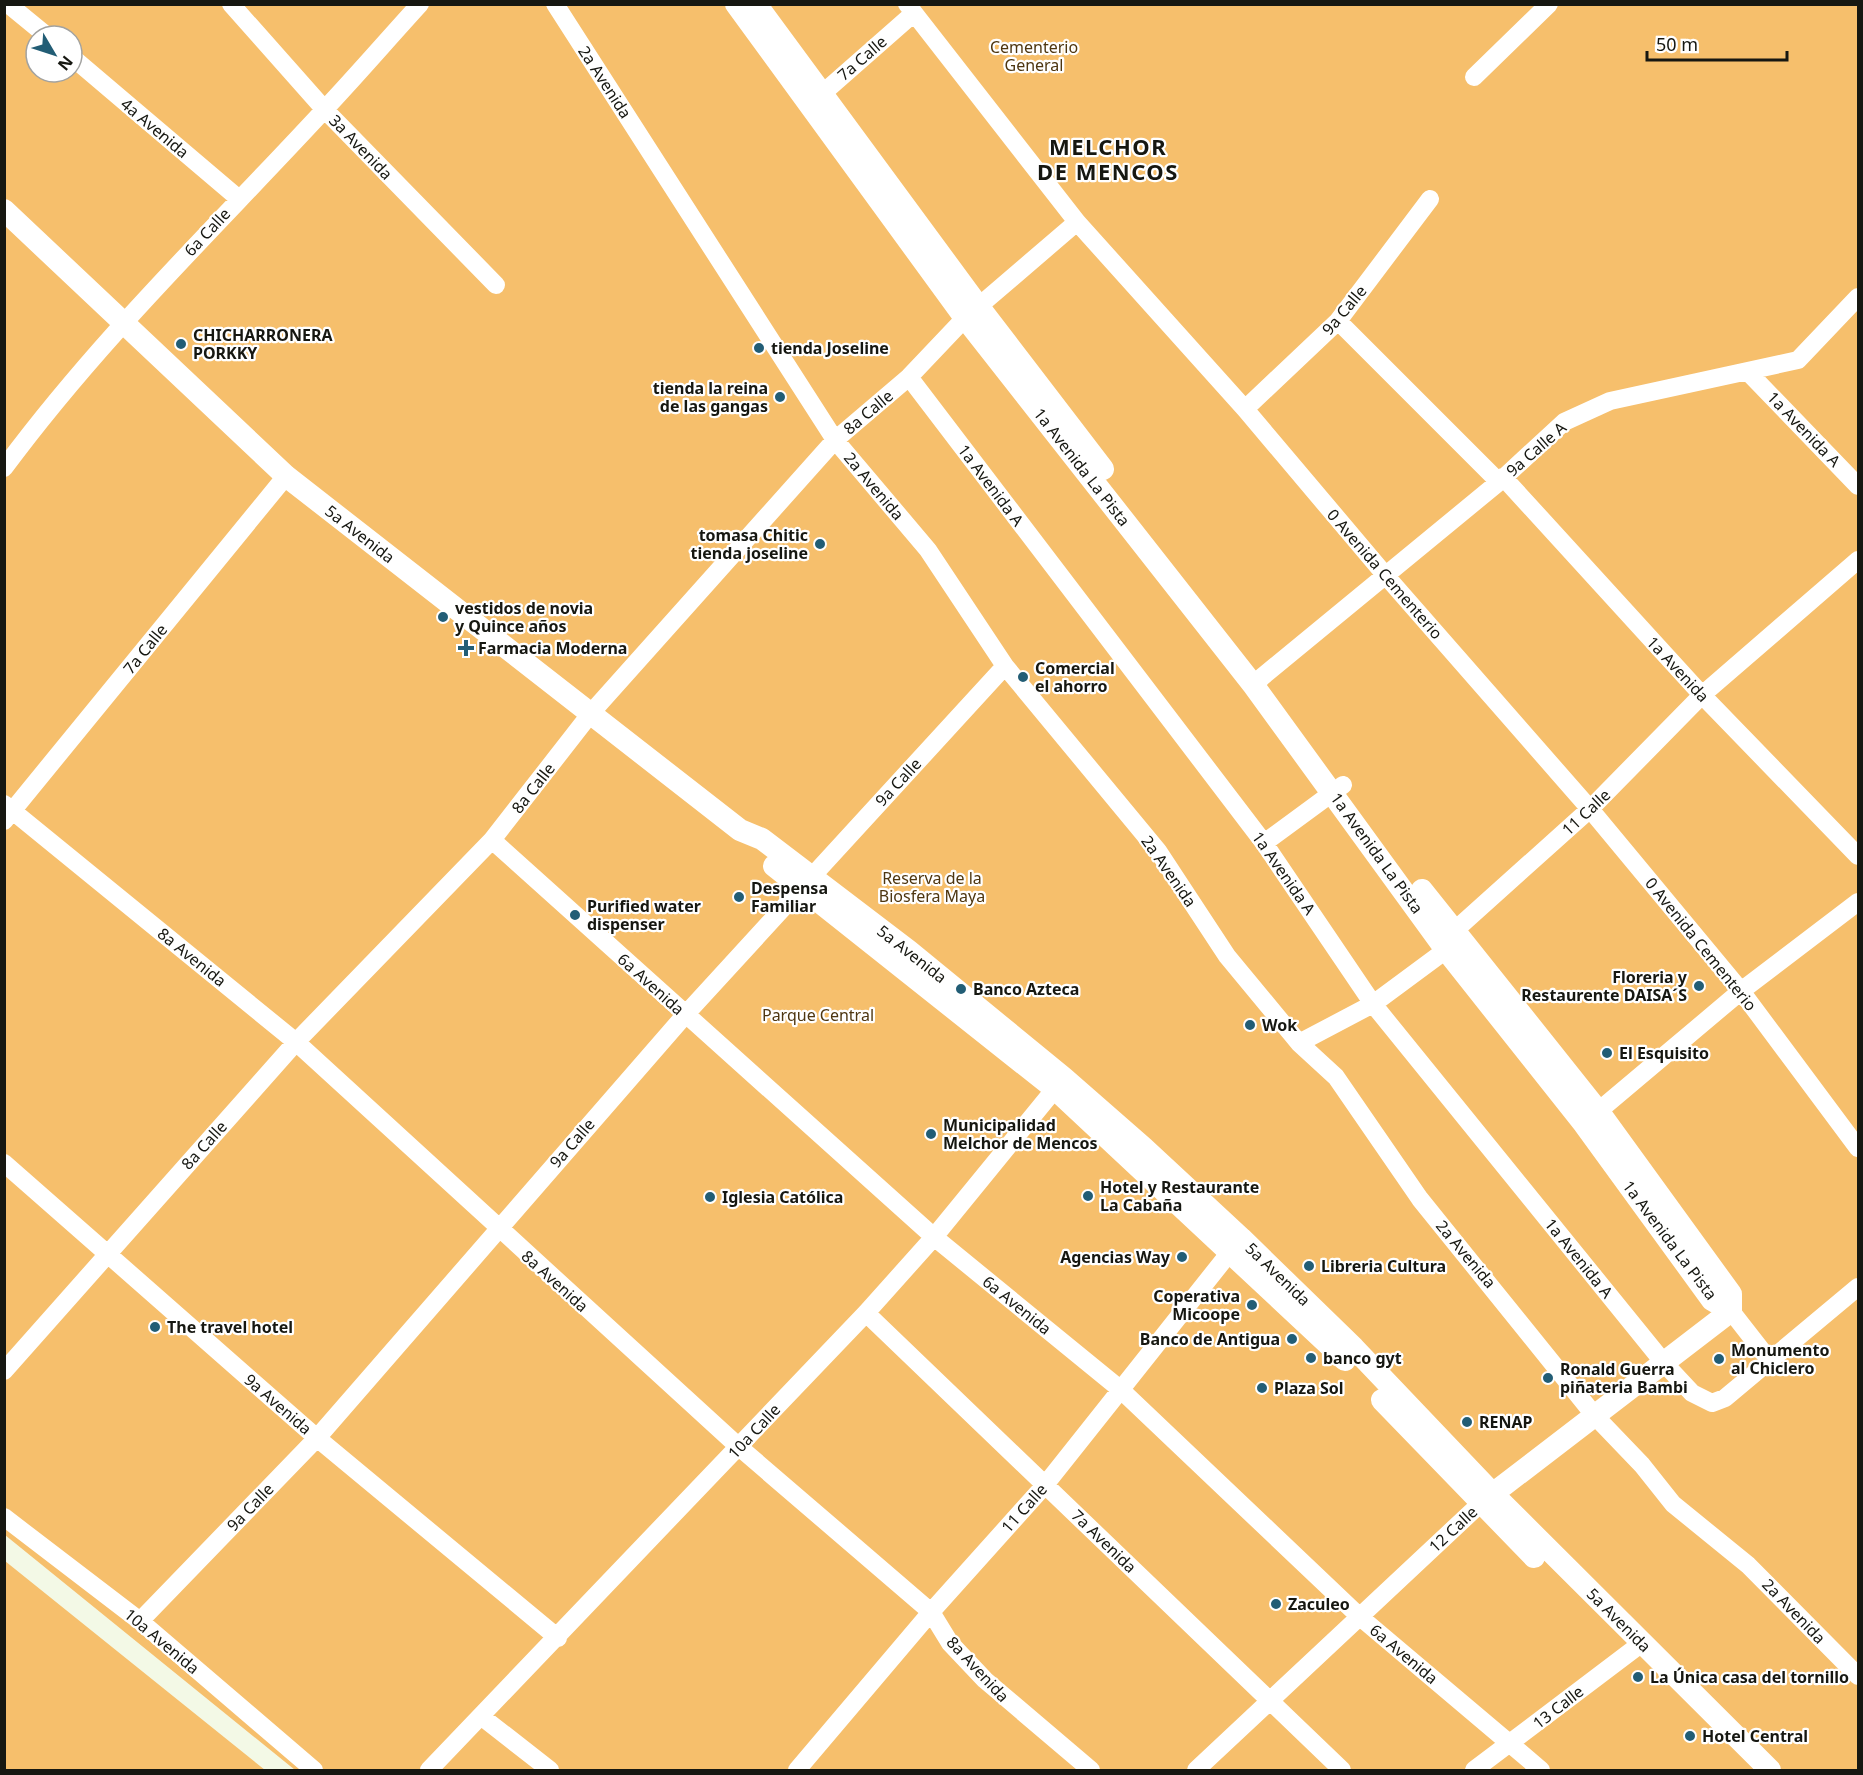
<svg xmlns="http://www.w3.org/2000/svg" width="1863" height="1775" viewBox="0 0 1863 1775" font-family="'Noto Sans',sans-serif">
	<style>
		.green { fill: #f6bf6c; fill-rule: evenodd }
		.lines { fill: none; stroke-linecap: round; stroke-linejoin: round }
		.minor { stroke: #fff; stroke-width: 18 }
		.tertiary { stroke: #fff; stroke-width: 22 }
		.poi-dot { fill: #225d75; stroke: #fff; stroke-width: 2 }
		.labels { text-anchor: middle; stroke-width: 4.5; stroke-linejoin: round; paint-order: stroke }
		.park-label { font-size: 16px; fill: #4e3610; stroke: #fff }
		.street-label { font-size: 16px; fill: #161711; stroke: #fff }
		.poi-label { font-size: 16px; font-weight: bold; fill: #161711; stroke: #fff; text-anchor: start }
		.district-label { font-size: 22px; font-weight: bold; letter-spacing: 1.5px; fill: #161711; stroke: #fff }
	</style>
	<rect width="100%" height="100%" fill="#f3f9e6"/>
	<path class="green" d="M 4,5 L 1858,5 L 1858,1770 L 295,1770 L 5,1535 ZM 36,36 L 72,36 L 72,72 L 36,72 Z
		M 4,1561 L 5,1561 L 265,1770 L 5,1770 Z"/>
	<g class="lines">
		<path class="minor" d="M 8,4 L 47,36
			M 231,4 L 325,110 L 496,285
			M 555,4 L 835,440 L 928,550 L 1005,666 L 1158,851 L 1227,956 L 1299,1043 L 1336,1077 L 1420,1199 L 1595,1416 L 1642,1465 L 1673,1504 L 1748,1565 L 1858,1676
			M 907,4 L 1077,222 L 1245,409 L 1386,576 L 1590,809 L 1741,991 L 1858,1148
			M 72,57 L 238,198
			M 1474,77 L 1549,4
			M 810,100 L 823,93 L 914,13
			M 1338,321 L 1499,482
			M 1749,373 L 1858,486
			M 909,377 L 1264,843 L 1373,1004 L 1664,1363 L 1692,1393 L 1712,1403 L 1725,1398 L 1858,1287
			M 1245,409 L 1338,321 L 1430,199
			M 4,468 C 100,338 216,227 325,109 C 357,75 388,39 420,4
			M 1503,477 L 1702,695 L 1858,856
			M 1254,686 L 1262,677 L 1499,482 L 1564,422 L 1610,401 L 1798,360 L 1858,297
			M 4,804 L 296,1042 L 739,1447 L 931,1612 L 950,1643 L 985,1680 L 1091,1770
			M 4,821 L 286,476
			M 492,840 L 934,1237 L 1120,1389 L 1360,1617 L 1541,1770
			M 1264,843 L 1343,785
			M 1299,1043 L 1373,1004 L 1446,950 L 1453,932 L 1590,809 L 1702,695 L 1858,560
			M 1589,1119 L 1741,991 L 1858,902
			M 4,1163 L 317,1438 L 558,1638
			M 1731,1311 L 1770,1361
			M 866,1313 L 1342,1770
			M 4,1371 L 296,1042 L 492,840 L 591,713 L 835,440 L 909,377 L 965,318 L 1077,222
			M 4,1517 L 140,1621 L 314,1770
			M 140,1621 L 317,1438 L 685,1015 L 1005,666
			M 482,1717 L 550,1770
			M 429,1770 L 866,1313 L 934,1237 L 1063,1079
			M 797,1770 L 931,1612 L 1045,1485 L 1238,1242
			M 1196,1770 L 1480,1504
			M 1474,1770 L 1642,1643"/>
		<path class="tertiary" d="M 736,4 L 965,318 L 1254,686 L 1446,950 L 1584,1124 L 1712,1300 L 1731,1311
			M 756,4 L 979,307 L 1103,469
			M 4,210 L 286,476 L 740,830 L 762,839 L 909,951 L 1064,1078 L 1144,1148 L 1241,1238 L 1354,1348 L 1493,1494 L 1770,1770
			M 774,866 L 1055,1089 L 1345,1360
			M 1422,890 L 1599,1112 L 1731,1294 L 1731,1311
			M 1382,1400 L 1534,1557
			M 1482,1502 L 1731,1311"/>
	</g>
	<g class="poi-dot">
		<circle cx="181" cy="344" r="6"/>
		<circle cx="759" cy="348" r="6"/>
		<circle cx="780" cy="397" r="6"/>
		<circle cx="820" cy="544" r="6"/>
		<circle cx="443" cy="617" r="6"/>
		<path d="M463 639h6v6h6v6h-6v6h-6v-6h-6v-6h6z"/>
		<circle cx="1023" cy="677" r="6"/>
		<circle cx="739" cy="897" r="6"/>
		<circle cx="575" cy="915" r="6"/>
		<circle cx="1699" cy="986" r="6"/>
		<circle cx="961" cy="989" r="6"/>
		<circle cx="1250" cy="1025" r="6"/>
		<circle cx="1607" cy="1053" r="6"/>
		<circle cx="931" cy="1134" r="6"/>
		<circle cx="1088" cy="1196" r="6"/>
		<circle cx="710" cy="1197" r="6"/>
		<circle cx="1182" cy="1257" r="6"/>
		<circle cx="1309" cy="1266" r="6"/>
		<circle cx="1252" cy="1305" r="6"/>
		<circle cx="155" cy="1327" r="6"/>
		<circle cx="1292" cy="1339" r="6"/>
		<circle cx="1311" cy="1358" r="6"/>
		<circle cx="1719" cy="1359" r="6"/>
		<circle cx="1548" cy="1378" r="6"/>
		<circle cx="1262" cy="1388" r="6"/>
		<circle cx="1467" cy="1422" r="6"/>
		<circle cx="1276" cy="1604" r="6"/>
		<circle cx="1638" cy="1677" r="6"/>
		<circle cx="1690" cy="1736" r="6"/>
	</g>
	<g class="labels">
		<g class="park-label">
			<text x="1034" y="53">Cementerio<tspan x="1034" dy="18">General</tspan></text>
			<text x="932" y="884">Reserva de la<tspan x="932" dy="18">Biosfera Maya</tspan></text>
			<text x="818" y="1021">Parque Central</text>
		</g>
		<g class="street-label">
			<text transform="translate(862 58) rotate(-41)" y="6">7a Calle</text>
			<text transform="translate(605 82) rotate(57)" y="6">2a Avenida</text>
			<text transform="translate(155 128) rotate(40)" y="6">4a Avenida</text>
			<text transform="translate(361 147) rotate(46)" y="6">3a Avenida</text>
			<text transform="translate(207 232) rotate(-47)" y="6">6a Calle</text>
			<text transform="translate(1344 310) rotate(-50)" y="6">9a Calle</text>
			<text transform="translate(868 412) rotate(-40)" y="6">8a Calle</text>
			<text transform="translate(1804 429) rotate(46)" y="6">1a Avenida A</text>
			<text transform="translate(1536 449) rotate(-41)" y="6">9a Calle A</text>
			<text transform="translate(1082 467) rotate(52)" y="6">1a Avenida La Pista</text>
			<text transform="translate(991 485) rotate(53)" y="6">1a Avenida A</text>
			<text transform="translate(874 486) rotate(50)" y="6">2a Avenida</text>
			<text transform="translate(360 534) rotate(38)" y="6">5a Avenida</text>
			<text transform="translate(1385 574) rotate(49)" y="6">0 Avenida Cementerio</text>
			<text transform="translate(145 649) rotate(-51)" y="6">7a Calle</text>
			<text transform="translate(1678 669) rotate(47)" y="6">1a Avenida</text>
			<text transform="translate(898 782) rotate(-47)" y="6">9a Calle</text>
			<text transform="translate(533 788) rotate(-52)" y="6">8a Calle</text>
			<text transform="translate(1586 812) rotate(-43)" y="6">11 Calle</text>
			<text transform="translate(1377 853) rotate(54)" y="6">1a Avenida La Pista</text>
			<text transform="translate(1169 871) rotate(55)" y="6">2a Avenida</text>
			<text transform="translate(1284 873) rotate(55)" y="6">1a Avenida A</text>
			<text transform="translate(1701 944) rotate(51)" y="6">0 Avenida Cementerio</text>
			<text transform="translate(912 954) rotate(38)" y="6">5a Avenida</text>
			<text transform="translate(192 957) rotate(39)" y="6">8a Avenida</text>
			<text transform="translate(651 984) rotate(42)" y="6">6a Avenida</text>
			<text transform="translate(572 1143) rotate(-49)" y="6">9a Calle</text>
			<text transform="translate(204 1145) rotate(-48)" y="6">8a Calle</text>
			<text transform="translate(1670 1240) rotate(53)" y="6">1a Avenida La Pista</text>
			<text transform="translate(1466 1254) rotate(50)" y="6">2a Avenida</text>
			<text transform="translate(1579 1258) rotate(51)" y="6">1a Avenida A</text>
			<text transform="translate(1278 1274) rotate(44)" y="6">5a Avenida</text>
			<text transform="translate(555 1281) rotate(42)" y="6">8a Avenida</text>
			<text transform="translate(1017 1305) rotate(39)" y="6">6a Avenida</text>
			<text transform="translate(278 1404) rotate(41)" y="6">9a Avenida</text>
			<text transform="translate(754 1431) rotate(-47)" y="6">10a Calle</text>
			<text transform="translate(250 1507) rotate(-46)" y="6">9a Calle</text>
			<text transform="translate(1024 1508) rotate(-48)" y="6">11 Calle</text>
			<text transform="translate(1453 1529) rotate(-43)" y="6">12 Calle</text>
			<text transform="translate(1104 1541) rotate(44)" y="6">7a Avenida</text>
			<text transform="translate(1794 1611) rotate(46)" y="6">2a Avenida</text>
			<text transform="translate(1619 1620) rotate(45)" y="6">5a Avenida</text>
			<text transform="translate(162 1641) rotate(40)" y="6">10a Avenida</text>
			<text transform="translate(1404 1654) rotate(40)" y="6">6a Avenida</text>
			<text transform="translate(978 1669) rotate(47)" y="6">8a Avenida</text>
			<text transform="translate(1558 1707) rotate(-38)" y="6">13 Calle</text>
		</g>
		<g class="poi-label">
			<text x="193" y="341">CHICHARRONERA<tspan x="193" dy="18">PORKKY</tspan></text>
			<text x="771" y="354">tienda Joseline</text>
			<text x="768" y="394" text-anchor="end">tienda la reina<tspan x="768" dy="18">de las gangas</tspan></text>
			<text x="808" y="541" text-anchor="end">tomasa Chitic<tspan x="808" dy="18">tienda joseline</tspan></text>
			<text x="455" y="614">vestidos de novia<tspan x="455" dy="18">y Quince años</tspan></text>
			<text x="478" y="654">Farmacia Moderna</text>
			<text x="1035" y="674">Comercial<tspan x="1035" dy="18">el ahorro</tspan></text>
			<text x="751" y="894">Despensa<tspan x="751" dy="18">Familiar</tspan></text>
			<text x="587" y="912">Purified water<tspan x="587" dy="18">dispenser</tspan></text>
			<text x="1687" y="983" text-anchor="end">Floreria y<tspan x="1687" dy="18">Restaurente DAISA´S</tspan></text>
			<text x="973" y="995">Banco Azteca</text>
			<text x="1262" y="1031">Wok</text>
			<text x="1619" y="1059">El Esquisito</text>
			<text x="943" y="1131">Municipalidad<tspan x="943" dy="18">Melchor de Mencos</tspan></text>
			<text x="1100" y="1193">Hotel y Restaurante<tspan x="1100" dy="18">La Cabaña</tspan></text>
			<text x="722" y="1203">Iglesia Católica</text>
			<text x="1170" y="1263" text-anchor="end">Agencias Way</text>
			<text x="1321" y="1272">Libreria Cultura</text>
			<text x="1240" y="1302" text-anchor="end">Coperativa<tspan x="1240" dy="18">Micoope</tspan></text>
			<text x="167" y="1333">The travel hotel</text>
			<text x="1280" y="1345" text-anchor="end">Banco de Antigua</text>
			<text x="1731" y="1356">Monumento<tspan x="1731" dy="18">al Chiclero</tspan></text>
			<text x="1323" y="1364">banco gyt</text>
			<text x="1560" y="1375">Ronald Guerra<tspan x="1560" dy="18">piñateria Bambi</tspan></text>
			<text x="1274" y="1394">Plaza Sol</text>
			<text x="1479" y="1428">RENAP</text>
			<text x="1288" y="1610">Zaculeo</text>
			<text x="1650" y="1683">La Única casa del tornillo</text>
			<text x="1702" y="1742">Hotel Central</text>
		</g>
		<g class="district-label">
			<text x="1108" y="155">MELCHOR<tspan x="1108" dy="25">DE MENCOS</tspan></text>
		</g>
	</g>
	<rect width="1863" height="1775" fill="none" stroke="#161711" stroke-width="12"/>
	<g transform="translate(54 54) rotate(129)"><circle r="28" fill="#ffffff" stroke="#a2a2a0" stroke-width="1.5"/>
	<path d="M0-4.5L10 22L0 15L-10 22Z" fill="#225d75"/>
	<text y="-9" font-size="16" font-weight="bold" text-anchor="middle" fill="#161711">N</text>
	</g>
	<path d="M1647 51v9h140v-9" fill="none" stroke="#161711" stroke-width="3"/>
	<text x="1656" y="51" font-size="18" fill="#161711" stroke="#ffffff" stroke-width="4.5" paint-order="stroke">50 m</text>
</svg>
